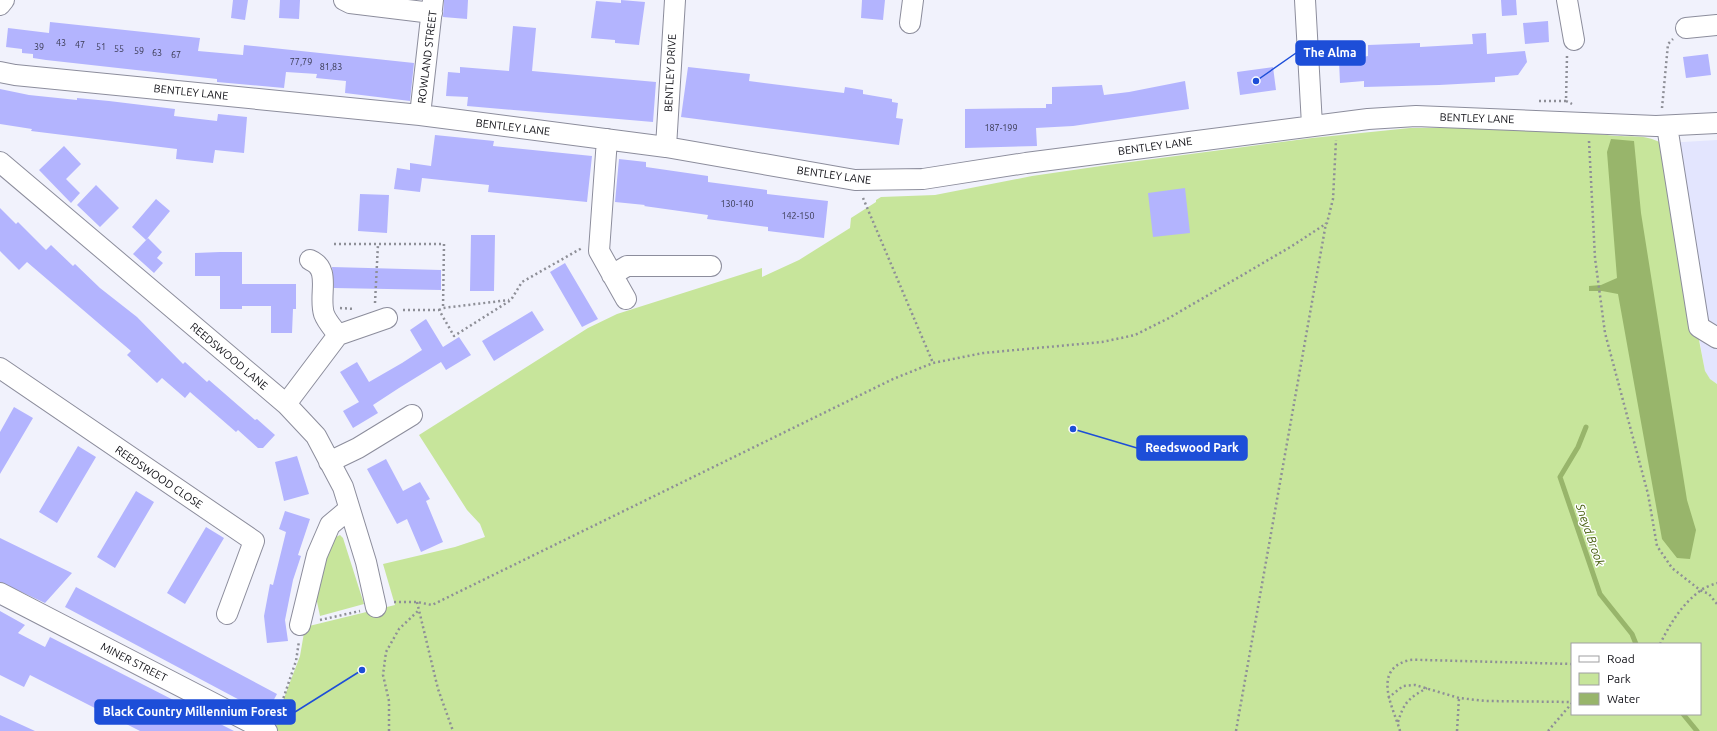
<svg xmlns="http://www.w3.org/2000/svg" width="1717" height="731" viewBox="0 0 1717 731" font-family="Ubuntu,sans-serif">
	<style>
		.built { fill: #e3e5fe }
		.green { fill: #c7e59b; fill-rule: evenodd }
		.water { fill: #98b56b }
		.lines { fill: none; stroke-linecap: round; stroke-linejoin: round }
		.stream { stroke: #98b56b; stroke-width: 5 }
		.building { fill: #b3b4fe }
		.minor-casing { stroke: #8c8d9c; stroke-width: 22 }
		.path { stroke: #8e8f97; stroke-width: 2.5; stroke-dasharray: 2 3; stroke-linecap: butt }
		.minor { stroke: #fff; stroke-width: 20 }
		.labels { text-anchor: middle; stroke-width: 3; stroke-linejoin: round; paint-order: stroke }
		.number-label { font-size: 9px; fill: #38384f }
		.street-label { font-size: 11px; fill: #0f0f15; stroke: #fff }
		.water-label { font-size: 12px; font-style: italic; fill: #455e0c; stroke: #fff }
		.leader { fill: none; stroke: #1d4ed8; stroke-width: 1.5 }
		.callout-dot { fill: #1d4ed8; stroke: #fff; stroke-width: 1.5 }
		.callout { fill: #1d4ed8; stroke: #1d4ed8; stroke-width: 1.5 }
		.callout-label { font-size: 12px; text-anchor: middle; font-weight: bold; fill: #fff }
	</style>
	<rect width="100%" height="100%" fill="#f1f2fc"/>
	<path class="built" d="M 1717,140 L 1717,384 L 1710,379 L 1705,372 L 1666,143 Z"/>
	<path class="green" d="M 1410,128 C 1475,128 1543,126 1607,135 C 1626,138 1644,133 1661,143 L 1705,371 L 1710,379 L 1717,384 L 1717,731 L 277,731 L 276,719 L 300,656 L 305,627 L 395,605 L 383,564 L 455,547 L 485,537 L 480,524 L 467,510 L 419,435 L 588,328 L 617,314 L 762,268 L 762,277 L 799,260 L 850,228 L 851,218 L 876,202 L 876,200 L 881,197 L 935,195 L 1032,176 L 1108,165 L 1312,138 ZM 1572,644 L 1700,644 L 1700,714 L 1572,714 Z
		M 340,535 L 343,538 L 364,604 L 320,616 L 315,592 L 316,583 L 336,537 Z"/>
	<path class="water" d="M 1611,139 L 1634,141 L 1641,213 L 1662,345 L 1687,500 L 1696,530 L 1690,559 L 1677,558 L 1662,539 L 1618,294 L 1602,291 L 1589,291 L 1589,286 L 1601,285 L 1617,278 L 1607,152 Z"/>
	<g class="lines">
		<path class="stream" d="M 1586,427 L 1578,447 L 1560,477 L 1600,594 L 1632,634 L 1636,644
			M 1683,714 L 1697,731"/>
	</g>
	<path class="building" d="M 233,0 L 248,0 L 245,20 L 231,18 Z
		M 280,0 L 300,0 L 299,19 L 279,18 Z
		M 444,0 L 468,0 L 467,19 L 443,17 Z
		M 621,0 L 645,2 L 639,45 L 615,43 L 615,40 L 591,38 L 596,1 L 621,3 Z
		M 862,0 L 885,0 L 883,20 L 861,18 Z
		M 1501,0 L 1516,0 L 1517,15 L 1502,16 Z
		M 1548,21 L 1549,42 L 1525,44 L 1523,23 Z
		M 50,22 L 200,38 L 198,51 L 243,55 L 244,45 L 414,63 L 410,101 L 345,93 L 346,81 L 316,78 L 317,74 L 286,72 L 284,88 L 217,82 L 217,79 L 46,60 L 33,58 L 33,54 L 22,53 L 22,49 L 6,47 L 8,28 L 49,33 Z
		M 513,26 L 536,28 L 532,71 L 656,82 L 653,122 L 467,106 L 468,97 L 446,96 L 448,72 L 460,73 L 460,67 L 509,71 Z
		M 1486,33 L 1487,54 L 1525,51 L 1527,62 L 1518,75 L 1495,77 L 1495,82 L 1439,85 L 1364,87 L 1364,81 L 1340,83 L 1339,61 L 1363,59 L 1363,57 L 1368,56 L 1368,45 L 1420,43 L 1420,47 L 1473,44 L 1472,34 Z
		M 1708,54 L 1711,75 L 1686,78 L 1683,57 Z
		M 688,67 L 750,74 L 749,81 L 844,93 L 845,87 L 863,90 L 863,94 L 892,99 L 892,102 L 898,103 L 896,118 L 903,119 L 899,145 L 681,117 Z
		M 1273,67 L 1276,90 L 1240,95 L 1237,72 Z
		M 1185,81 L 1189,109 L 1073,126 L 1036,128 L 1037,146 L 965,148 L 965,109 L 1046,108 L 1046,104 L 1052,104 L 1052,87 L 1102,85 L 1104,95 L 1129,92 Z
		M 0,89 L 29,95 L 77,100 L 77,98 L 109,101 L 175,109 L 174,116 L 217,121 L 218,114 L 247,117 L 244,153 L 215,150 L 213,163 L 176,159 L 177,149 L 31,131 L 32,129 L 0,124 Z
		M 435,135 L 494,141 L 493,146 L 592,156 L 587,202 L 488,192 L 489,185 L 422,178 L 420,192 L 394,189 L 397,168 L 410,170 L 410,163 L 431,166 Z
		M 64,146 L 81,164 L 66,179 L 80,193 L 71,203 L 39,170 Z
		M 619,159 L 646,162 L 646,167 L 708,176 L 708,182 L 767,190 L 767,194 L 828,201 L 824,238 L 768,231 L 768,227 L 707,219 L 708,215 L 644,206 L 645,205 L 615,202 Z
		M 96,185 L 119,208 L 100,227 L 77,205 Z
		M 1185,188 L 1190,233 L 1153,237 L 1148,193 Z
		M 360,194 L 389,195 L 387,233 L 358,231 Z
		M 156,199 L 170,211 L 146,240 L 132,227 Z
		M 0,208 L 16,224 L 18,222 L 46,250 L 51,245 L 73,266 L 75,264 L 100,288 L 137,317 L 183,364 L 185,362 L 207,382 L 209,380 L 255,420 L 257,419 L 275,435 L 263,448 L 258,448 L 238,430 L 236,432 L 190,392 L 185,398 L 162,378 L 157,383 L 127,355 L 131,351 L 27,262 L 19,270 L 0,251 Z
		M 471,235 L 495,235 L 494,291 L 470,291 Z
		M 148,238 L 162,252 L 157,258 L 163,263 L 154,273 L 133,254 Z
		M 220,252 L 242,252 L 242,284 L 296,284 L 296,309 L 293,309 L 292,333 L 271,333 L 271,306 L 242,306 L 242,309 L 220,309 L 220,276 L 195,276 L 195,253 Z
		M 565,263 L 598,319 L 582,327 L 550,272 Z
		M 332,267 L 441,270 L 441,290 L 334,288 Z
		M 532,311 L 544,330 L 494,361 L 482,341 Z
		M 426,319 L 443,347 L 459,337 L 471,355 L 446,370 L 441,362 L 399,388 L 373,405 L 378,413 L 353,428 L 343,411 L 359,402 L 340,372 L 357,362 L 369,382 L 402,363 L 422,350 L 410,330 Z
		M 14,407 L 33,418 L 0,474 L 0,432 Z
		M 78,446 L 96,457 L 57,523 L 39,512 Z
		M 297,456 L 309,494 L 284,501 L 275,462 Z
		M 386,459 L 403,491 L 420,482 L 430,499 L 426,501 L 443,542 L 421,552 L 407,519 L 397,524 L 367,469 Z
		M 136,491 L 154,502 L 115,568 L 97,557 Z
		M 285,511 L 310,519 L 298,555 L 301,556 L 293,580 L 285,620 L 288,641 L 267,643 L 264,616 L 270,584 L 273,585 L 286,532 L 279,529 Z
		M 206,527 L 224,538 L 185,604 L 167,593 Z
		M 0,538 L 72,573 L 45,603 L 0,582 Z
		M 76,587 L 277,694 L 266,714 L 65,607 Z
		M 0,611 L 25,625 L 18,633 L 45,647 L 50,637 L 234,731 L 140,731 L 30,675 L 24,687 L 0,675 Z
		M 0,715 L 35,731 L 0,731 Z"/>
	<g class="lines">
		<defs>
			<path id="minor" d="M 344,0 L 350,3 L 432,13
				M 1305,0 L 1312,125
				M 1567,0 L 1574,40
				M 0,5 L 4,0
				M 910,23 L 913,0
				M 1686,28 L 1717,25
				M 0,72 L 15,75 L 420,115 L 666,147 L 855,180 L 923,179 L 1026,163 L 1368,119 L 1416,116 L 1656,126 L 1717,123
				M 420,115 L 433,0
				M 1667,126 L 1699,327 L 1717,338
				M 607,139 L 599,251 L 626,299
				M 666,147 L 675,0
				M 0,162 L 286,404 L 316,436 L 343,487 L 366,562 L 376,607
				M 310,260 C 332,269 318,295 324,314 C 327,322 333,328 338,335
				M 612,275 L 627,266 L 711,266
				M 0,368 L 254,541 L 227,614
				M 286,404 L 338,335 L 387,318
				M 329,462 L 358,448 L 412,415
				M 0,593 L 267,731
				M 300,625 L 317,555 L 330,525 L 349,509"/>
		</defs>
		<use href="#minor" class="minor-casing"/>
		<path class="path" d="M 1567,56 L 1566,101 L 1572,104
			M 1539,101 L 1566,101
			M 1662,108 L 1668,44 L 1673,39
			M 1589,141 L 1595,258 L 1605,333 L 1648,494 L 1657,546 L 1672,568 L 1700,590 L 1709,594 L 1717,604
			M 863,198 L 933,363
			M 334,244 L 444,244 L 443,308
			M 375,303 L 378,244
			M 340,308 L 355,309
			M 403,310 L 439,310 L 454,336 L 511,300 L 522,282 L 582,248
			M 439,310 L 443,308 L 509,300
			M 394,602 L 417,602 L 432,605 L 893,379 L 933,363 L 983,353 L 1102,342 L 1135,335 L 1169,318 L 1292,246 L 1327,223 L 1333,199 L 1336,140
			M 417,602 L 438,689 L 453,731
			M 320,620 L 360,611
			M 1660,644 C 1670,624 1682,604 1700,591 C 1704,587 1712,585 1717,583
			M 1388,698 L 1403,686 L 1415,685 L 1459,698 L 1486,701 L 1572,702
			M 277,717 L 296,661 L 299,641
			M 1398,722 C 1404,702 1409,698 1427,688
			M 389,731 L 389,701 L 383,675 L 386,652 L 399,629 L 418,611
			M 1236,731 L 1326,223
			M 1400,731 C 1394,709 1372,672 1406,661 C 1412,659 1419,660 1425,660 L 1572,664
			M 1457,731 L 1459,698
			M 1548,731 L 1572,703"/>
		<use href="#minor" class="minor"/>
	</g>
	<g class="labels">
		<g class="number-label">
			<text x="61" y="46">43</text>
			<text x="80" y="48">47</text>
			<text x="39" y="50">39</text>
			<text x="101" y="50">51</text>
			<text x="119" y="52">55</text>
			<text x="139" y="54">59</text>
			<text x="157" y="56">63</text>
			<text x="176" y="58">67</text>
			<text x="301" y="65">77,79</text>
			<text x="331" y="70">81,83</text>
			<text x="1001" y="131">187-199</text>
			<text x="737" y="207">130-140</text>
			<text x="798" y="219">142-150</text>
		</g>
		<g class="street-label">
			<text transform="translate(427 57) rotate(-83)" y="4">ROWLAND STREET</text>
			<text transform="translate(670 73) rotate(-87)" y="4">BENTLEY DRIVE</text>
			<text transform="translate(191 92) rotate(6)" y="4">BENTLEY LANE</text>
			<text transform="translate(1477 118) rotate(2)" y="4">BENTLEY LANE</text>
			<text transform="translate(513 127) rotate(7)" y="4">BENTLEY LANE</text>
			<text transform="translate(1155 146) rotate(-8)" y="4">BENTLEY LANE</text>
			<text transform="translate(834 175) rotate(8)" y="4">BENTLEY LANE</text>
			<text transform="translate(229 356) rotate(40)" y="4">REEDSWOOD LANE</text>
			<text transform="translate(159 477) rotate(34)" y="4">REEDSWOOD CLOSE</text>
			<text transform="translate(134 662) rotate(27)" y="4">MINER STREET</text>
		</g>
		<g class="water-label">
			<text transform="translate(1590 535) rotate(71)" y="4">Sneyd Brook</text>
		</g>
	</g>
	<path class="leader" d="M1256 81L1296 53M1073 429L1137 448M362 670L295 712"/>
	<g class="callout-dot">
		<circle cx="1256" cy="81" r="4"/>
		<circle cx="1073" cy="429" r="4"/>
		<circle cx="362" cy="670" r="4"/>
	</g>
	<g class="callout">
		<rect x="1296" y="41" width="69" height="24" rx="4"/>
		<rect x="1137" y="436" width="110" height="24" rx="4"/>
		<rect x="95" y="700" width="200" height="24" rx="4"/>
	</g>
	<g class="callout-label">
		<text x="1330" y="57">The Alma</text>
		<text x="1192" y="452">Reedswood Park</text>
		<text x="195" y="716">Black Country Millennium Forest</text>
	</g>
	<rect x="1571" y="643" width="130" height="72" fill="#ffffff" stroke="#9f9fa1"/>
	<rect x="1579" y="656" width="20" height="6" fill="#ffffff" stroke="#9f9fa1"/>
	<text x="1607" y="663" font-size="12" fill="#0f0f15">Road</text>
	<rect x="1579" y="673" width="20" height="12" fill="#c7e59b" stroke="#9f9fa1"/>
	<text x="1607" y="683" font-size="12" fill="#0f0f15">Park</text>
	<rect x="1579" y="693" width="20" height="12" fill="#98b56b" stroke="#9f9fa1"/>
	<text x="1607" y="703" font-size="12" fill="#0f0f15">Water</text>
</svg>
